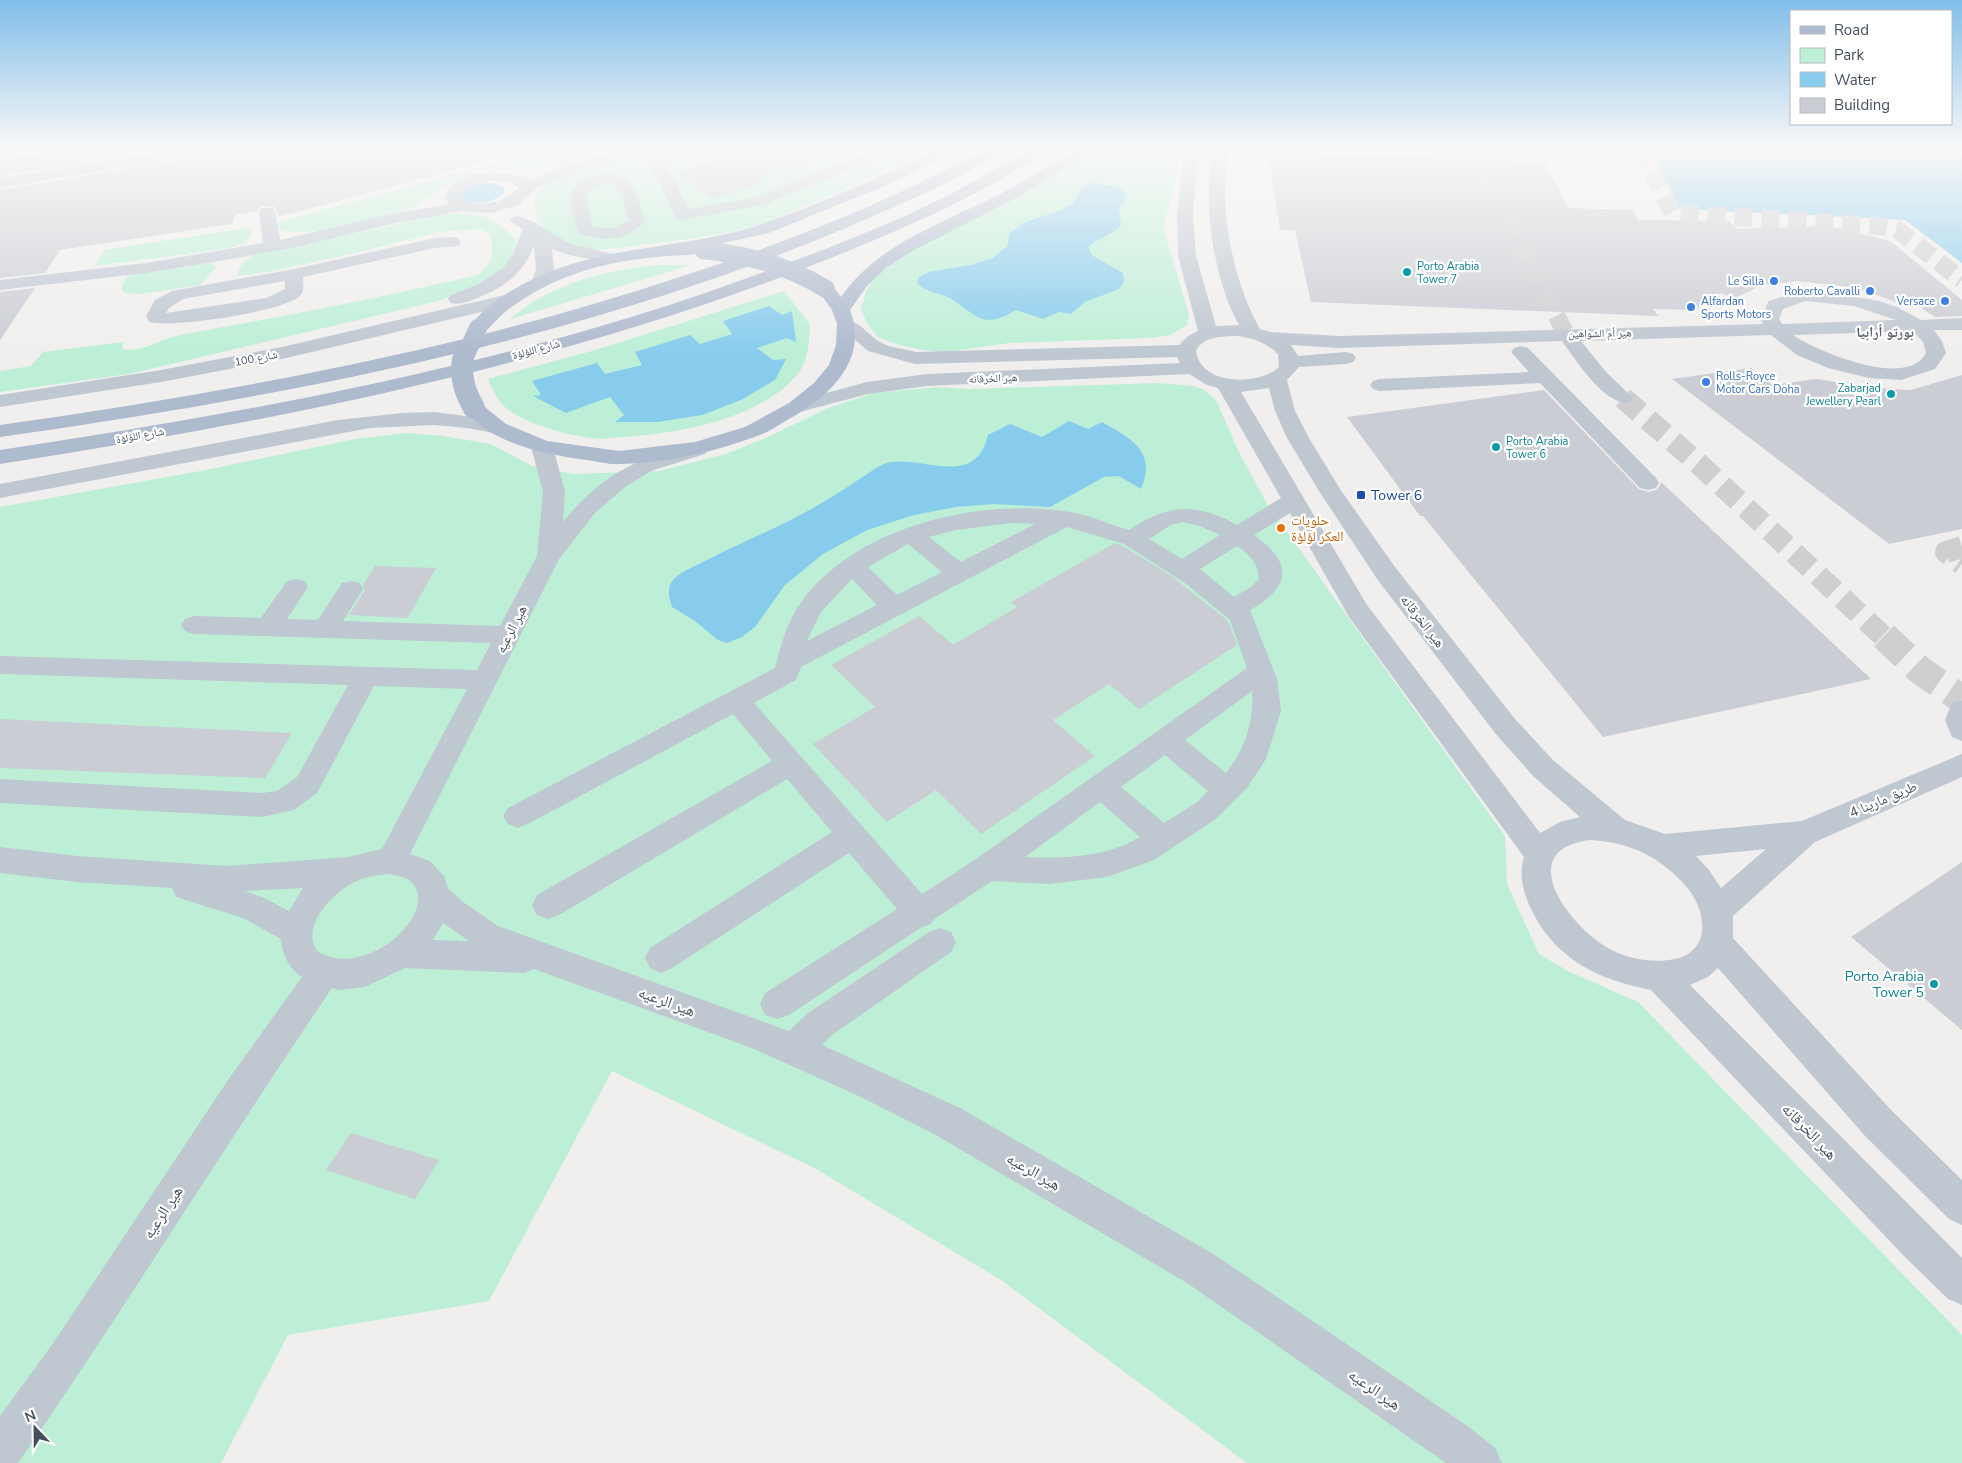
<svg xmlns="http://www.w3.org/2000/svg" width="1962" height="1463" viewBox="0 0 1962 1463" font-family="'Nunito Sans','Noto Naskh Arabic',sans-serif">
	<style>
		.green { fill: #bcefd6 }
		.water { fill: #88cced }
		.building { fill: #cacdd4 }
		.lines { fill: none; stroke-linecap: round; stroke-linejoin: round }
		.minor-tunnel-far2 { stroke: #cfcfd1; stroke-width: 18; stroke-dasharray: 18 9; stroke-linecap: butt }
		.minor-tunnel-far1 { stroke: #cfcfd1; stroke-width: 22; stroke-dasharray: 22 11; stroke-linecap: butt }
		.minor-tunnel { stroke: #cfcfd1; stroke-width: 29; stroke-dasharray: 29 14; stroke-linecap: butt }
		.minor { fill: #bfc7d1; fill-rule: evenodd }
		.major { fill: #aebace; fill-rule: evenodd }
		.major-bridge-far1 { stroke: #aebace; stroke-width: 18 }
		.major-bridge { stroke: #aebace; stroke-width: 22 }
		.culture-dot { fill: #0f9aa8; stroke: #fff; stroke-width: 2 }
		.shop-dot { fill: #3f7fe0; stroke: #fff; stroke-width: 2 }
		.transit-dot { fill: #1a4fb4; stroke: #fff; stroke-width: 2 }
		.food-dot { fill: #e8710a; stroke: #fff; stroke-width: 2 }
		.labels { text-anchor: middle; stroke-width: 4.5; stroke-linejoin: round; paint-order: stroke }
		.far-culture-label { font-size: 11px; fill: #0d838f; stroke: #fff; text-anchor: start }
		.far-shop-label { font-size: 11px; fill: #366cbe; stroke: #fff; text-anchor: end }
		.far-street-label { font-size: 11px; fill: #464f5c; stroke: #fff }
		.far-quarter-label { font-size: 14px; font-weight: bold; fill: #5b5e64; stroke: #fff }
		.transit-label { font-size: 14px; fill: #164399; stroke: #fff; text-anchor: start }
		.food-label { font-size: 14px; fill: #c56008; stroke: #fff; text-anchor: start }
		.street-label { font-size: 14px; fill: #464f5c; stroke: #fff }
		.culture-label { font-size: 14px; fill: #0d838f; stroke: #fff; text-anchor: end }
		.near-street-label { font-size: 16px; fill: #464f5c; stroke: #fff }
	</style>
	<rect width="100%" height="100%" fill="#f1efee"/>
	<path class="green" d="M 551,148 L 625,148 C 598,155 571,165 544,168 C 520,170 495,166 472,173 C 451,179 436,196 416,205 C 388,219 304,241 276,228 L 278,222 Z
		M 658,148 L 936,148 C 893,169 849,188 804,206 C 788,213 771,221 755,226 C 717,236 678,241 639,245 C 609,249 576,256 551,234 C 541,225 533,217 535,202 C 537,188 554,180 565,175 Z
		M 1100,148 L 1179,148 L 1174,189 L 1163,227 L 1189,315 L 1187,325 L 1171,335 L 1149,338 L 1009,343 L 947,352 L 923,350 L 896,344 L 876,336 L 866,321 L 861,309 L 866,291 L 877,273 L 903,253 L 995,209 Z
		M 445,214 C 483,214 487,214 516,239 C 513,279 471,290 438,301 L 129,374 L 0,392 L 0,371 L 31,366 L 43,352 L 123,342 L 122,349 C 143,353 159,339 180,335 C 280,317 379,298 478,275 C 493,261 496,253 489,233 L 479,229 L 438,232 L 364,251 L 268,272 L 238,276 L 239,268 L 252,255 Z
		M 252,227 L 251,236 L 243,244 L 224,249 L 95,266 L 104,250 Z
		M 207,263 L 213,263 L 216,267 L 201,285 L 140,294 L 125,293 L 121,289 L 126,277 L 132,275 Z
		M 653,265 L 692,265 L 510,319 C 551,284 600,272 653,265 Z
		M 784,291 L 810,324 C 809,341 809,361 797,375 C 759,419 682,433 626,437 C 615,437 602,440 591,438 C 566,435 526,424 506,408 C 497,400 492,389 488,379 L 592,351 Z
		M 1158,383 L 1194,386 L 1204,390 L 1216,400 L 1238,450 L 1267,504 L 1505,836 L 1507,884 L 1539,954 L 1568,971 L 1638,1002 L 1962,1335 L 1962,1463 L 1247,1463 L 1001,1280 L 816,1169 L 612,1071 L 489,1301 L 288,1335 L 221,1463 L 0,1463 L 0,507 L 206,470 L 355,439 L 407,433 L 443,436 L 491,444 L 532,466 L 573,474 L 659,471 L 726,454 L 768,437 L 828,408 L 874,393 L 938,387 L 967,389 Z"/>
	<path class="water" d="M 1649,148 L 1962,148 L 1962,263 L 1905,220 L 1680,209 Z
		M 493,183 L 503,187 L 505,190 L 504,193 C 492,204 473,206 460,197 C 464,184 481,183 493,183 Z
		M 1093,183 L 1118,187 L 1126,194 L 1125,201 L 1119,209 L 1121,225 C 1113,236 1098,237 1088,247 L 1092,255 L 1123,273 L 1124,282 L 1119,289 L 1085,302 L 1071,314 L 1059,312 L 1043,319 L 1016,310 C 983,330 978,316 951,299 C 940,292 926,293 917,283 L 919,277 L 929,272 L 971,265 L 993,258 L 1007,246 L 1010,233 L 1023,223 L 1062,210 L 1073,203 L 1083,186 Z
		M 769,306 L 782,315 L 792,311 L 796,342 L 787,338 L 757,348 L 773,360 L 786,359 L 775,380 L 741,400 L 702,415 L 657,422 L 615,422 L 624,415 L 610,397 L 566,413 L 533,396 L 541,395 L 532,381 L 597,363 L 605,374 L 642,365 L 635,352 L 690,335 L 700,344 L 732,334 L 723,321 Z
		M 1069,421 L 1088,429 L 1102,422 C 1131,439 1157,450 1141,489 L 1119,476 L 1104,477 L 1050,507 L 993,504 L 956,507 L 914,515 L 867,530 L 823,554 L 785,585 L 755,627 L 742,637 L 727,643 L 718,640 L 695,621 L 672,607 C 669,597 666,587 674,579 C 683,570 700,564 711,558 C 744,541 780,527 813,508 C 829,499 845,489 861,478 C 869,473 875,468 884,464 C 917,452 975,492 988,435 L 1010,424 L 1042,437 Z"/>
	<path class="building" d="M 74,148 L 173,148 L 0,176 L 0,160 Z
		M 219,148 L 504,148 L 505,156 L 278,217 L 275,207 L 261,206 L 257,211 L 235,215 L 232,224 L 60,250 L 45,273 L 0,278 L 0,190 L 209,155 Z
		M 692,148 L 831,148 L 832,154 L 757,177 L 765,182 L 713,199 L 676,172 L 712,161 Z
		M 1268,152 L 1545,162 L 1568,208 L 1633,210 L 1638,220 L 1729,221 L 1737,229 L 1829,226 L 1890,241 L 1962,300 L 1962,316 L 1935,317 L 1918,306 L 1905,305 L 1856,288 L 1798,281 L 1762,285 L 1735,298 L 1720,293 L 1695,310 L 1653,309 L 1658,316 L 1311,302 L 1295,230 L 1280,230 Z
		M 35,288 L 0,340 L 0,292 Z
		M 1751,368 L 1772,385 L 1816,379 L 1875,388 L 1911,390 L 1962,375 L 1962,529 L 1889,544 L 1672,379 Z
		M 1544,390 L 1639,489 L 1648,492 L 1656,490 L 1661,484 L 1660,481 L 1871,679 L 1603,737 L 1423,516 L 1420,516 L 1347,417 Z
		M 1115,543 L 1123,546 L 1170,575 L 1228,621 L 1237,645 L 1139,709 L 1109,684 L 1053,720 L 1095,756 L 981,834 L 936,790 L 887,822 L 813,744 L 875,707 L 831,665 L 919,616 L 953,645 L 1017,607 L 1011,602 Z
		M 375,566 L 436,568 L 408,618 L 349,615 L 365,590 L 363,585 Z
		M 0,719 L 292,733 L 265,778 L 0,768 Z
		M 1962,862 L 1962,1030 L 1851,937 Z
		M 351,1133 L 439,1160 L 415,1199 L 326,1170 Z"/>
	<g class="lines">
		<path class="minor-tunnel-far2" d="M 1469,148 L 1566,334
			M 1640,148 L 1672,213 L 1882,226 L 1898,230 L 1962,280"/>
		<path class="minor-tunnel-far1" d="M 1623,398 L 1699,464 L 1885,638
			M 1962,547 L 1946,552 L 1962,564"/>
		<path class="minor-tunnel" d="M 1884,636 L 1921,671 L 1962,699"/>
		<path class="minor" d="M 183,148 L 217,148 L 209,153 L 0,188 L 0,178 Z
			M 627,148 L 654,148 L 675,181 L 688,209 L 753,198 L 878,148 L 899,148 L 896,151 L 763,205 L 682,220 L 676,219 L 674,215 L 659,181 L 642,153 L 570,174 L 535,189 L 518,205 L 491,213 L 463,211 L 387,225 L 301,246 L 237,258 L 146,273 L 0,290 L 0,280 L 146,263 L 263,243 L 259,211 L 261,208 L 273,208 L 275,211 L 280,240 L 387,215 L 449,204 L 445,199 C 450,166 507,169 530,180 L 558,168 ZM 493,181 L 511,182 L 519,188 C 505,202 479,210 461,197 C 463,184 482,182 493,181 Z
			M 1184,148 L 1199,148 L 1193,214 L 1196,256 L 1216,326 L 1239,325 C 1214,282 1200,195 1215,148 L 1230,148 C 1216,200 1233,282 1260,329 L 1271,332 L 1339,336 L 1763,324 L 1760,319 L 1769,301 L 1803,290 L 1818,290 L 1879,301 L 1897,307 L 1921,320 L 1962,318 L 1962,330 L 1934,330 L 1942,341 L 1946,353 L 1935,369 L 1901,380 L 1869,378 L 1828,368 L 1797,355 L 1771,335 L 1581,341 L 1606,372 L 1633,398 L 1630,402 C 1606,408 1575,359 1562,341 L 1339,348 L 1291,345 L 1298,356 L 1346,352 L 1353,354 L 1356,358 L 1353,362 L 1346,364 L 1299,367 L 1287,380 L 1295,411 L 1309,438 L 1340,489 L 1395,567 L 1515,719 L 1553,760 L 1625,820 L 1665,834 L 1802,821 L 1962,754 L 1962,777 L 1815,842 L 1733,916 L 1733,938 L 1892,1111 L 1962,1180 L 1962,1225 L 1949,1219 L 1866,1137 L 1718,968 L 1708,977 L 1690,985 L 1962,1258 L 1962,1305 L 1948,1299 L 1904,1256 L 1651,990 C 1600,980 1558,961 1533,913 C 1524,895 1518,877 1524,857 L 1349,617 L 1290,513 L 1254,535 C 1294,563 1291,587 1250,610 L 1277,679 L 1281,711 L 1266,759 L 1247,788 L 1216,819 L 1154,860 L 1118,873 L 1107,877 L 1049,884 L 992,881 L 933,920 L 931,924 L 922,927 L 789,1015 L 777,1019 L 765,1015 L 760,1004 L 765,993 L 897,909 L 849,853 L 672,968 L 661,973 L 650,968 L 645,958 L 650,948 L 832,832 L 787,779 L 559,915 L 548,919 L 537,915 L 532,905 L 537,895 L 772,761 L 733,714 L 528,824 L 518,828 L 508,824 L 503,816 L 508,808 L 775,668 C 781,645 787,621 802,601 C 857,527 975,499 1063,511 C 1085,513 1108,524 1129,530 C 1168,504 1196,502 1237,525 L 1281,498 L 1218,388 L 1207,385 L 1189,374 L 927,386 L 868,394 L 796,413 L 789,411 L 786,407 L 789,403 L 867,382 L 927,374 L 1180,363 L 1177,357 L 915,364 L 868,351 L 837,324 L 839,320 C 856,316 867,334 880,342 C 890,348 905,349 916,352 L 1179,345 L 1188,336 L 1198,331 L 1178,256 L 1177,214 ZM 1805,301 L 1854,306 L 1896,320 L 1782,324 L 1779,319 L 1783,309 ZM 1913,331 L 1923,342 L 1926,353 C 1907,390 1817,351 1793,335 ZM 1237,336 C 1253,338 1267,343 1278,354 L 1279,367 C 1258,386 1201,386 1196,351 C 1202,337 1223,336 1237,336 ZM 1269,388 L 1275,411 L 1287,438 L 1319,491 L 1377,579 L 1495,733 L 1533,776 L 1580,817 L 1560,822 L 1540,833 L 1367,605 L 1241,392 ZM 1183,522 L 1200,526 L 1220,535 L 1182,559 L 1149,539 L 1171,525 ZM 1012,523 L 1035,524 L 961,562 L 929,537 L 956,530 ZM 1067,527 L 1124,544 L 1185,583 L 1230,620 L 1247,668 L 976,859 L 922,894 L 754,703 L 796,680 L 801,667 ZM 908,544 L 942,572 L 897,595 L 868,567 ZM 1237,546 C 1250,555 1258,563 1259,579 L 1251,587 L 1234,597 L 1200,569 ZM 852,579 L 877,605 L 807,641 L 821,612 ZM 1252,691 C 1254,722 1245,749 1226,773 L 1185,740 ZM 1165,755 L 1208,791 L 1196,803 L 1164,823 L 1121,787 ZM 1100,802 L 1140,837 C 1108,857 1062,859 1025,857 ZM 1590,840 C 1623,842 1648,851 1673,873 C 1690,888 1704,907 1702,931 C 1701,945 1689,957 1675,959 C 1656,963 1634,960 1616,952 C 1574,934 1508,850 1590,840 ZM 1766,849 L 1721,888 L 1709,870 L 1696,856 Z
			M 605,173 C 634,175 637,196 645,220 C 630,241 603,242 580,234 C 576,228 575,222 573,215 C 565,186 580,179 605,173 ZM 605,183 C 622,184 624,206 629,220 L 614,228 L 593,227 L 587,203 L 588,191 Z
			M 518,216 L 534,222 L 570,244 L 614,254 L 617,258 L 614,262 L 608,263 L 570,255 L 552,249 L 554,269 L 547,285 L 535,285 L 532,281 L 536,269 L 534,245 C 524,273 504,288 477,298 C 468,302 460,305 451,303 L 448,299 L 451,295 L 479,284 L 504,267 L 513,254 L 523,229 L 510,221 L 512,217 Z
			M 452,237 L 458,238 L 461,242 L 458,246 L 435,248 L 303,277 C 303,283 305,292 300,296 C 282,312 173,328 149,322 L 146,316 L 155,300 L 172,291 L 294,269 L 435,238 ZM 285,281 L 285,289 L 266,298 L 166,313 L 169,308 L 183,299 Z
			M 509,294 L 515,296 L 518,300 L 515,304 L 282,359 L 161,382 L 0,407 L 0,395 L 161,370 L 282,347 Z
			M 1521,346 L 1528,348 L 1656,478 L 1659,483 L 1656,488 L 1648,490 L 1640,488 L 1540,383 L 1380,391 L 1373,389 L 1370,385 L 1373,381 L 1380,379 L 1529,372 L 1511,352 L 1514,348 Z
			M 434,412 C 459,415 483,418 506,424 L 510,428 L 506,432 L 499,434 L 467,428 L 434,425 L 370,428 L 0,498 L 0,484 L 338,420 L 402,413 Z
			M 542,441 L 550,442 L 553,447 L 565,492 L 563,522 C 602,474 638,457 697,443 L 705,444 L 708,449 L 705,454 L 651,471 L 625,487 L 595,513 L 559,559 L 410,854 L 430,861 L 444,876 L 448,888 L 463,902 L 498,926 L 789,1031 L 808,1013 L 929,932 L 940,928 L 951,932 L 956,942 L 951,952 L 832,1035 L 822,1045 L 960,1108 L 1215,1255 L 1469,1427 L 1495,1448 L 1502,1463 L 1446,1463 L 1187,1283 L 934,1134 L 863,1098 L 752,1048 L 534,969 L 525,973 L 405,968 L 365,987 L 340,990 L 332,988 C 225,1145 126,1307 18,1463 L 0,1463 L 0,1416 L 54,1342 L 228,1080 L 302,977 C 289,969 282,954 281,939 L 243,918 L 176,897 L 172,888 L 77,882 L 0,873 L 0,847 L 77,856 L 226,866 L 348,857 L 382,849 L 467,689 L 374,686 L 317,793 L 294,810 L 262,817 L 0,803 L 0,779 L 262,793 L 277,791 L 297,777 L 348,685 L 0,674 L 0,656 L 477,670 L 491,643 L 194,634 L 185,631 L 181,625 L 185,619 L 194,616 L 261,618 L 287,581 L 296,579 L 305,581 L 308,587 L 287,619 L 318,620 L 342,583 L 351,581 L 360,583 L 363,589 L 343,621 L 500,626 L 537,556 L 543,492 L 531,447 L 534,442 ZM 391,874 C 396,876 405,877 409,880 C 445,908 367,983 317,951 C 300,925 334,891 357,881 C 367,876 380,875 391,874 ZM 303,888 L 289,911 L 262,897 L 244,891 ZM 443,923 L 469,941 L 433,940 Z
			M 1962,700 L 1962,741 L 1952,737 L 1945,720 L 1952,703 Z"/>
		<path class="major" d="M 940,148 L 960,148 L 957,151 L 887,185 L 769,233 L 696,249 L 694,254 L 688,255 C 627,257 567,268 516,304 C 504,311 495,322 485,332 L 471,332 L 469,328 C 479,313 496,300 511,291 C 589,243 676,252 759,225 C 821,204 881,176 940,148 Z
			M 988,148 L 1007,148 C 1000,156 989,160 980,165 C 949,182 917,197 885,211 C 605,336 302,394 0,437 L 0,425 C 231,392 461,350 683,276 C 788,242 891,201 988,148 Z
			M 1032,148 L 1051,148 C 1042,157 1029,163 1018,169 C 980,192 941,211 900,229 C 613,355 308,416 0,464 L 0,450 C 258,411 516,364 761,273 C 824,250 887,226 947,196 C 976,181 1004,164 1032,148 Z
			M 1078,148 L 1096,148 L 1016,198 L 914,250 L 887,267 L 867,286 L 850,310 C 870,363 826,399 784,422 C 775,427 767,433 757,436 C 714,452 666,463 620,464 C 609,465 597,461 586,460 C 546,454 489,444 464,408 L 467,404 L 474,402 L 481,404 L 506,424 L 547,441 L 619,451 L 695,442 L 745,427 L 789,403 L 814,383 L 829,365 L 836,345 L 837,324 L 832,310 L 817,289 L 820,285 L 832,285 L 841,297 C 878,243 946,222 1002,193 C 1028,179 1053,163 1078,148 Z"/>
		<path class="major-bridge-far1" d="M 703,250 C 748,255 787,265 826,289
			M 463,361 L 478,328"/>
		<path class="major-bridge" d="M 463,360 C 460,378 465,392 474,408"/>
	</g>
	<linearGradient id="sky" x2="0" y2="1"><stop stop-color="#81beea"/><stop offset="0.42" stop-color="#f9f8f7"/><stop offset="1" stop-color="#f9f8f7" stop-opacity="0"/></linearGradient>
	<rect width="1962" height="353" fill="url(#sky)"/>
	<g class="culture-dot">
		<circle cx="1407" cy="272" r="5"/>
		<circle cx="1891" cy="394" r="5"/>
		<circle cx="1496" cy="447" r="5"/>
		<circle cx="1934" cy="984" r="5"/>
	</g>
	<g class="shop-dot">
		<circle cx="1774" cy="281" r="5"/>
		<circle cx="1870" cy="291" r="5"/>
		<circle cx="1945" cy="301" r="5"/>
		<circle cx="1691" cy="307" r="5"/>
		<circle cx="1706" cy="382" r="5"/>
	</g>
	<rect class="transit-dot" x="1356" y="490" width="10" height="10" rx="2.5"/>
	<circle class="food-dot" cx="1281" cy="528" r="5"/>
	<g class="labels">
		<g class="far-culture-label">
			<text x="1417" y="270">Porto Arabia<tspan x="1417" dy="13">Tower 7</tspan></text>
			<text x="1881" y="392" text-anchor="end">Zabarjad<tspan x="1881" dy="13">Jewellery Pearl</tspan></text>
			<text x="1506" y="445">Porto Arabia<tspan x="1506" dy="13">Tower 6</tspan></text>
		</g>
		<g class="far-shop-label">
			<text x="1764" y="285">Le Silla</text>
			<text x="1860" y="295">Roberto Cavalli</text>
			<text x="1701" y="305" text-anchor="start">Alfardan<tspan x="1701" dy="13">Sports Motors</tspan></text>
			<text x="1935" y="305">Versace</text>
			<text x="1716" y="380" text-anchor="start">Rolls-Royce<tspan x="1716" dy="13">Motor Cars Doha</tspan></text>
		</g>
		<g class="far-street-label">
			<text transform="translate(1600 333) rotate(-1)" y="4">هير أم الشواهين</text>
			<text transform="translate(536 349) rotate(-15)" y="4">شارع اللؤلؤة</text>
			<text transform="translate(256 358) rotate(-11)" y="4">شارع 100</text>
			<text transform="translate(993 378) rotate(-2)" y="4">هير الخرقانه</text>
			<text transform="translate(140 435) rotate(-10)" y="4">شارع اللؤلؤة</text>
		</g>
		<g class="far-quarter-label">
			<text x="1885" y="337">بورتو أرابيا</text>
		</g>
		<g class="transit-label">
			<text x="1371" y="500">Tower 6</text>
		</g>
		<g class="food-label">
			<text x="1291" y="525">حلويات<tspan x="1291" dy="16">العكر لؤلؤة</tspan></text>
		</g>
		<g class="street-label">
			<text transform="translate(1423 621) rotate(52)" y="5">هير الخرقانه</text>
			<text transform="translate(511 629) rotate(-63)" y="5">هير الرعيه</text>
			<text transform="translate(1883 799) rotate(-23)" y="5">طريق مارينا 4</text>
		</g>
		<g class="culture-label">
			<text x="1924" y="981">Porto Arabia<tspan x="1924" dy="16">Tower 5</tspan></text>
		</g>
		<g class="near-street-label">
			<text transform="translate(667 1001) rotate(20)" y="6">هير الرعيه</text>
			<text transform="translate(1810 1131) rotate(46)" y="6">هير الخرقانه</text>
			<text transform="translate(1034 1171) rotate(30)" y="6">هير الرعيه</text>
			<text transform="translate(162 1212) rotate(-57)" y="6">هير الرعيه</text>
			<text transform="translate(1375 1389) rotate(35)" y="6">هير الرعيه</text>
		</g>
	</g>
	<rect x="1790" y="10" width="162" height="115" fill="#ffffff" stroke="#b5b9be"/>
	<rect x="1800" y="26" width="25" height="8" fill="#aebace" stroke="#b5b9be"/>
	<text x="1834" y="35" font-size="15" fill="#464f5c">Road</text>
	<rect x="1800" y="48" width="25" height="15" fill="#bcefd6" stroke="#b5b9be"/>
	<text x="1834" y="60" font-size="15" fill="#464f5c">Park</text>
	<rect x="1800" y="72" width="25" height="15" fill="#88cced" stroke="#b5b9be"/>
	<text x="1834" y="85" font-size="15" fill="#464f5c">Water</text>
	<rect x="1800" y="98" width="25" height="15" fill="#cacdd4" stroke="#b5b9be"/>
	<text x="1834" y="110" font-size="15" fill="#464f5c">Building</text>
	<g transform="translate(35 1428) rotate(338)" stroke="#ffffff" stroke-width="4" paint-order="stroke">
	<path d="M0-4L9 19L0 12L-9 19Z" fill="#464f5c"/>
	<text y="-8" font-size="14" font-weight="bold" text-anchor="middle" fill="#464f5c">N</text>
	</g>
</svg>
